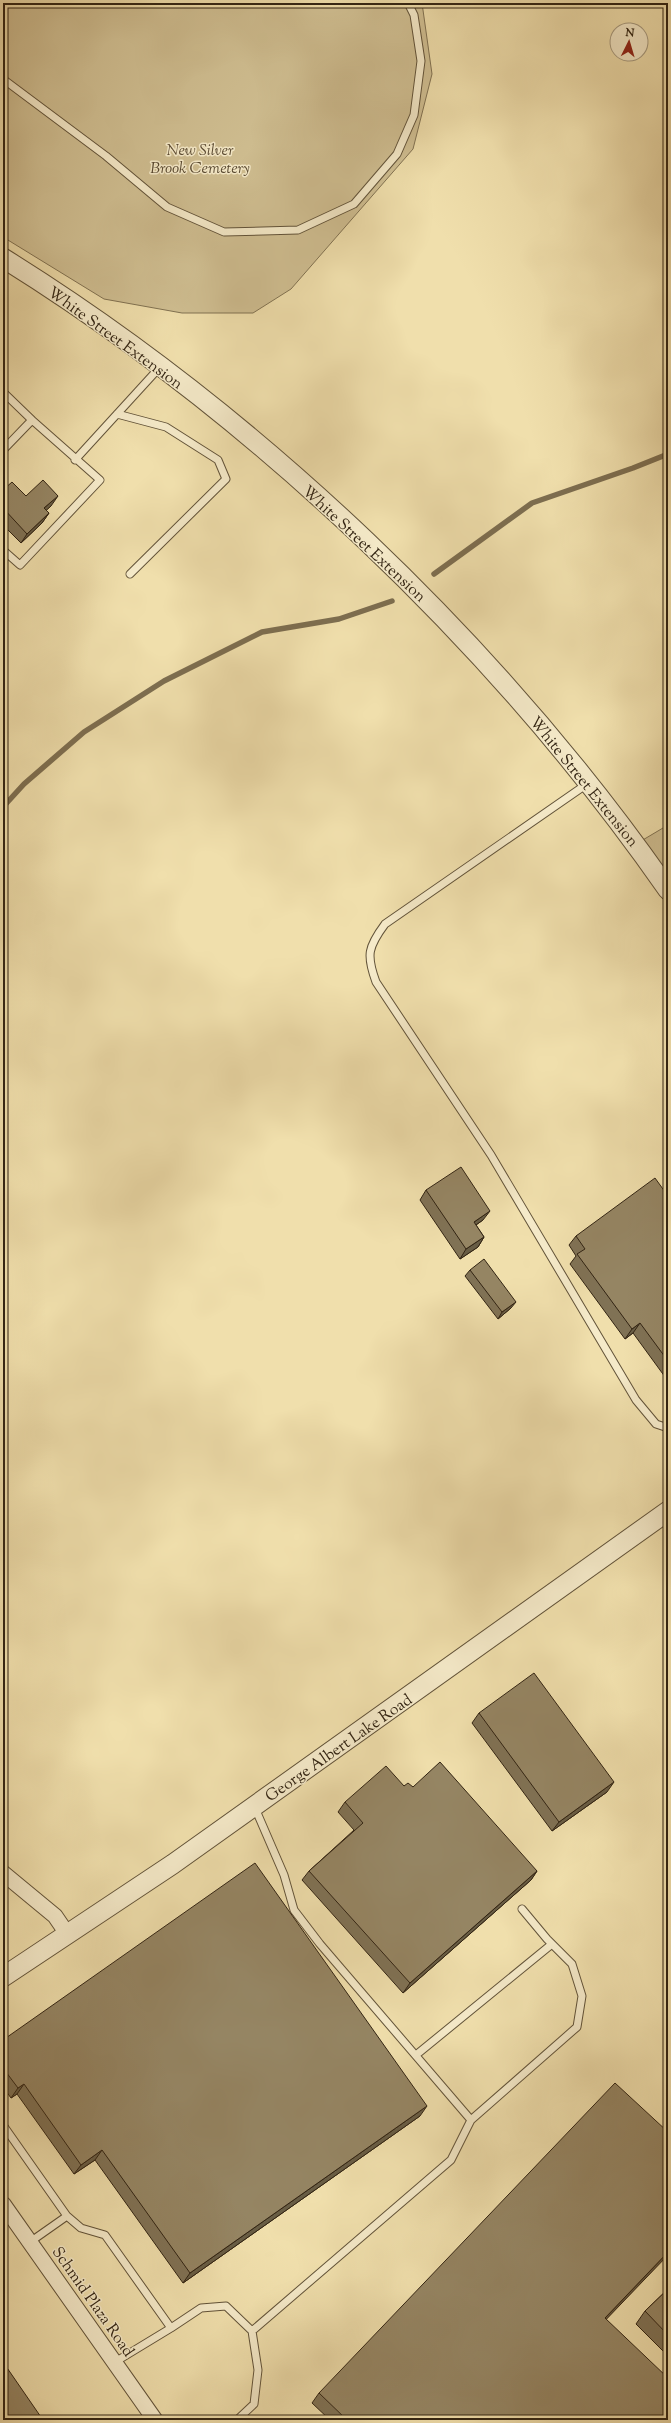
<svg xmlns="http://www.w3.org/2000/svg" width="671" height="2423" viewBox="0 0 671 2423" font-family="'Sorts Mill Goudy',serif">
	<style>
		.green { fill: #d0bf92; stroke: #817252 }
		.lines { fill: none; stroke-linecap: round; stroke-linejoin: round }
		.stream { stroke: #7d6e50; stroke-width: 5.5 }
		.service-casing { stroke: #625339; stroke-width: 9 }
		.minor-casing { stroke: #625339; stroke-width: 17 }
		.tertiary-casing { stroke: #625339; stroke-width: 21 }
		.service { stroke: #f5eac9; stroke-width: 7 }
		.minor { stroke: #f5eac9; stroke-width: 15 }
		.tertiary { stroke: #f5eac9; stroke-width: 19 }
		.wall { fill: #807255; stroke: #322413 }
		.shaded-wall { fill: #685d45; stroke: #322413 }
		.building { fill: #958563; stroke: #322413 }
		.labels { text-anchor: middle; stroke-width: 3; stroke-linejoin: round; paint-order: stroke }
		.park-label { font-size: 16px; font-style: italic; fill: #5a4b33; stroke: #f5eac9 }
		.street-label { font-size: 16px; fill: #322413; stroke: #f5eac9 }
	</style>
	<rect width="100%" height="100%" fill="#f0dfac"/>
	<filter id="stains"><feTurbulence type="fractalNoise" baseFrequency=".005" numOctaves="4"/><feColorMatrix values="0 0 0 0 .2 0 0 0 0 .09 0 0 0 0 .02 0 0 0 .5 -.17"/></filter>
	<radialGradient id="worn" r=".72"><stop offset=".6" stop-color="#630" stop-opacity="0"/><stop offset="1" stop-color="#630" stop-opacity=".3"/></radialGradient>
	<path class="green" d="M 3,3 L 422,3 L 432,74 L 413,149 L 291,289 L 253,313 L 182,313 L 104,299 L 3,237 Z
		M 668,825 L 668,898 L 636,844 Z"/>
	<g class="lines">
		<path class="stream" d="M 434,574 L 532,503 L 633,468 L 668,454
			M 3,807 L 24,784 L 84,732 L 164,681 L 262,632 L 339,619 L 392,601"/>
		<defs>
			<path id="service" d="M 3,79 L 106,156 L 167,207 L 224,232 L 298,230 L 354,204 L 397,154 L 414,115 L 421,61 L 414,15 L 408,3
				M 3,392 L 32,420
				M 117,414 L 166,427 L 218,460 L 226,479 L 130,574
				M 3,450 L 32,420 L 100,480 L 20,565 L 3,550
				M 75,460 L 160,367
				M 587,784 L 385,924 C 368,947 366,955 376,982 L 491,1155 L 636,1400 L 656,1424 L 668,1428
				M 416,2055 L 552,1944
				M 471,2120 L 577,2027 L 582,1996 L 572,1964 L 547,1939 L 522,1909
				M 3,2125 L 67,2216 L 81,2228 L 105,2235 L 171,2328 L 115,2362
				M 30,2242 L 67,2216
				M 171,2328 L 201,2308 L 226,2306 L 252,2331 L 451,2160 L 471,2120 L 320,1944 L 294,1910 L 284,1875 L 255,1808
				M 237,2420 L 254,2404 L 258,2370 L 252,2331"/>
			<path id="minor" d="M 3,1873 L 55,1916 L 68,1935
				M 3,2204 L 155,2420"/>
			<path id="tertiary" d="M 3,258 C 257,416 497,645 668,890
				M 3,1977 L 173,1864 L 668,1511"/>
		</defs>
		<use href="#service" class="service-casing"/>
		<use href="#minor" class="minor-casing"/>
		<use href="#tertiary" class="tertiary-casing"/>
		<use href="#service" class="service"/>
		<use href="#minor" class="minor"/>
		<use href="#tertiary" class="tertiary"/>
	</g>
	<path class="wall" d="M 3,490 L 26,496 L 51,506 L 46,510 L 49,513 L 42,523 L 21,543 L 3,525 Z
		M 426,1190 L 483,1220 L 476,1225 L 484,1237 L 478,1247 L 460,1259 L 420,1200 Z
		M 668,1196 L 668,1381 L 633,1333 L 625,1339 L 570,1264 L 576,1256 L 569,1245 L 576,1236 Z
		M 470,1270 L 511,1308 L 498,1319 L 465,1276 Z
		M 479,1713 L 607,1792 L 552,1831 L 472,1723 Z
		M 404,1786 L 413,1787 L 537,1871 L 531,1880 L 403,1993 L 302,1880 L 309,1871 L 354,1830 L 338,1812 L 345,1802 Z
		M 3,2040 L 420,2116 L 183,2283 L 95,2160 L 74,2174 L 17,2094 L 11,2098 L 3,2087 Z
		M 668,2289 L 668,2356 L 636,2324 L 645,2311 Z
		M 606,2319 L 668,2420 L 330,2420 L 312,2403 L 319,2393 Z"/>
	<path class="shaded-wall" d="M 58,496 L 51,506 L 38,518 L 44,508 Z
		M 49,513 L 42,523 L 21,543 L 27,534 Z
		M 490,1211 L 483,1220 L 467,1231 L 474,1222 Z
		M 484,1237 L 478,1247 L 460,1259 L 466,1249 Z
		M 516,1302 L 511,1308 L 498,1319 L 502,1312 Z
		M 640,1323 L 633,1333 L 625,1339 L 632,1329 Z
		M 614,1782 L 607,1792 L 552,1831 L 559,1822 Z
		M 537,1871 L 531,1880 L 403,1993 L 410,1983 Z
		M 24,2084 L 17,2094 L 11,2098 L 18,2088 Z
		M 427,2106 L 420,2116 L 183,2283 L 190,2273 Z
		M 102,2150 L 95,2160 L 74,2174 L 81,2165 Z
		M 668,2252 L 668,2255 L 598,2328 L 605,2318 Z"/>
	<path class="building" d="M 43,480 L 58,496 L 44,508 L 49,513 L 27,534 L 3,508 L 3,490 L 12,482 L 26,496 Z
		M 461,1167 L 490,1211 L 474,1222 L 484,1237 L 466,1249 L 426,1190 Z
		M 655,1178 L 668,1196 L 668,1361 L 640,1323 L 632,1329 L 577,1254 L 585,1249 L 576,1236 Z
		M 484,1259 L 516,1302 L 502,1312 L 470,1270 Z
		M 534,1673 L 614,1782 L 559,1822 L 479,1713 Z
		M 440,1762 L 537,1871 L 410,1983 L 309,1871 L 363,1823 L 345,1802 L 386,1766 L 404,1786 L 408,1783 L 413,1787 Z
		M 255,1863 L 427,2106 L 190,2273 L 102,2150 L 81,2165 L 24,2084 L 18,2088 L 3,2068 L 3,2040 Z
		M 615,2083 L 668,2132 L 668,2252 L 605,2318 L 668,2378 L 668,2420 L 347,2420 L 319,2393 Z
		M 668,2289 L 668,2335 L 645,2311 Z
		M 3,2362 L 43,2420 L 3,2420 Z"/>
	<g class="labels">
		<g class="park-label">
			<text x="200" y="155">New Silver<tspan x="200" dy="18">Brook Cemetery</tspan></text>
		</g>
		<g class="street-label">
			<text transform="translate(116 337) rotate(36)" y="6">White Street Extension</text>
			<text transform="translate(365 543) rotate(43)" y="6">White Street Extension</text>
			<text transform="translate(585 781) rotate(51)" y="6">White Street Extension</text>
			<text transform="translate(338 1747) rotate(-35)" y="6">George Albert Lake Road</text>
			<text transform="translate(94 2301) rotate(55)" y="6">Schmid Plaza Road</text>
		</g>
	</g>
	<rect width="671" height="2423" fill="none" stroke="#f0dfac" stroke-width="16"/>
	<rect x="4" y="4" width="663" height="2415" fill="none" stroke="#322413" stroke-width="2"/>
	<rect x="8" y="8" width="655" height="2407" fill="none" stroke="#322413"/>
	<g transform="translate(629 42) rotate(5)"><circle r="19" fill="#f5eac9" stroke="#a79b80"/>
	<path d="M0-3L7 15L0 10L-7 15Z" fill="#8f2418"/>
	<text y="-6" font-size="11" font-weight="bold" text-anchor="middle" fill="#322413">N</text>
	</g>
	<rect width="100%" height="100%" filter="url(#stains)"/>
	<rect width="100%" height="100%" fill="url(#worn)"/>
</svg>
